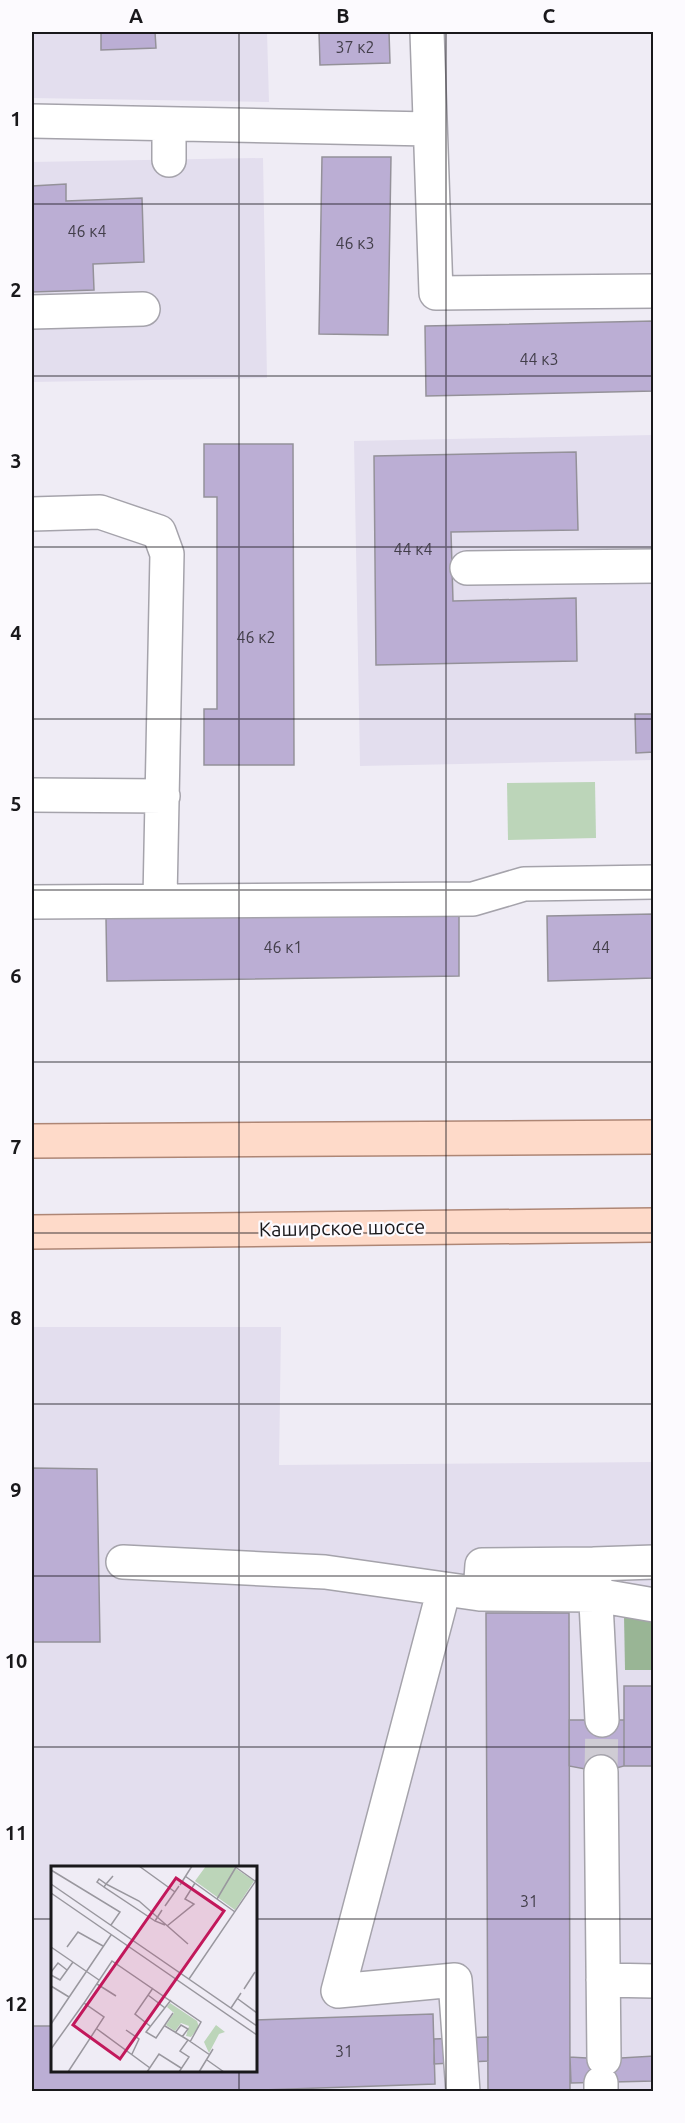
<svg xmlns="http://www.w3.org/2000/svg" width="685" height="2123" viewBox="0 0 685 2123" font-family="Ubuntu,sans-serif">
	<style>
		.built { fill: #e3deee; fill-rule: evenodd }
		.green { fill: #bcd5b9 }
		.forest { fill: #99b595 }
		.building { fill: #bbaed4; stroke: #949199; stroke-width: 1.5 }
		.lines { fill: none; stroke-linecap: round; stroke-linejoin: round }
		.minor-tunnel { stroke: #cfccd4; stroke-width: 33; stroke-dasharray: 33 16; stroke-linecap: butt }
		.minor-casing { stroke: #a5a3ab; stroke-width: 36 }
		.major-casing { stroke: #ae8675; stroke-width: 36 }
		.minor { stroke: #fff; stroke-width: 33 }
		.major { stroke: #fedac9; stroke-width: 33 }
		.grid { fill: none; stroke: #19181b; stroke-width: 1.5; stroke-opacity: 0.55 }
		.labels { text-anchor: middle; stroke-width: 4.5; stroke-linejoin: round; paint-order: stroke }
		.number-label { font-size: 16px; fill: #423e49 }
		.street-label { font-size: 20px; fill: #19181b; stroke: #fcfafe }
		.inset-road { fill: none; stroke: #99979e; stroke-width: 1.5 }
		.view { fill: #c2185b; fill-opacity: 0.15; stroke: #c2185b; stroke-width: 3 }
		.inset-edge { fill: none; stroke: #19181b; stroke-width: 3 }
		.neatline { fill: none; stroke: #19181b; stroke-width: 2 }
		.grid-label { font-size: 20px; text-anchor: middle; font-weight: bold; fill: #19181b }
	</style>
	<rect width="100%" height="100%" fill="#efecf5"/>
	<path class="built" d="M 32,32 L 267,32 L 269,102 L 32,98 Z
		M 263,158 L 267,378 L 32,382 L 32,162 Z
		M 653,435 L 653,760 L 360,766 L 354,441 Z
		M 32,1327 L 281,1327 L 279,1465 L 653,1462 L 653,2091 L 32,2091 ZM 52,1868 L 255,1868 L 255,2070 L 52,2070 Z"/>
	<path class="green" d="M 595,782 L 596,838 L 508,840 L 507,783 Z"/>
	<path class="forest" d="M 624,1615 L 653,1619 L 653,1670 L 625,1670 Z"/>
	<path class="building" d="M 101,32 L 155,32 L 156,48 L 101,50 Z
		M 319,32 L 389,32 L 390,63 L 320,65 Z
		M 322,157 L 391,157 L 388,335 L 319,334 Z
		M 66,184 L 66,201 L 142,198 L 144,262 L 93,264 L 94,290 L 32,292 L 32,186 Z
		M 654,321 L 654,391 L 426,396 L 425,326 Z
		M 204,444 L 293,444 L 294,765 L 204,765 L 204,709 L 217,709 L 217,497 L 204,497 Z
		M 576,452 L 578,530 L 451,532 L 453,601 L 576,598 L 577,661 L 376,665 L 374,456 Z
		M 635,714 L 654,714 L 654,752 L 636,753 Z
		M 459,914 L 459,976 L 107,981 L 106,918 Z
		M 654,914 L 654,978 L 548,981 L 547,916 Z
		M 32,1468 L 97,1469 L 100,1642 L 32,1642 Z
		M 486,1613 L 569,1613 L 570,2092 L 488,2092 Z
		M 624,1686 L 654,1686 L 654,1766 L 624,1766 Z
		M 569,1720 L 624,1720 L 624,1766 L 601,1772 L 569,1766 Z
		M 433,2014 L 435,2084 L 204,2092 L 32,2092 L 32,2026 L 52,2026 L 52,2070 L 255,2070 L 255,2020 Z
		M 488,2037 L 488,2061 L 434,2064 L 434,2039 Z
		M 654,2056 L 654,2081 L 571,2083 L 570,2057 L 604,2059 Z"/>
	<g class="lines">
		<path class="minor-tunnel" d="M 601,1772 L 602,1720"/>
		<defs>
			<path id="minor" d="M 427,32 L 436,293 L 654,291
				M 32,121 L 430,129
				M 169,160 L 169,124
				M 32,312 L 143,309
				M 32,514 L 100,512 L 159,532 L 167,554 L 160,899
				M 467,568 L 654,566
				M 32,795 L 163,796
				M 32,902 L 473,899 L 524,884 L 654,882
				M 123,1562 L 325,1572 L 480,1594 L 596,1595 L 654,1605
				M 594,1564 L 654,1562
				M 444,1589 L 338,1991 L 455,1980 L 463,2092
				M 480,1594 L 482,1565 L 594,1564 L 602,1720
				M 601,1772 L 604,2059
				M 603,1980 L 654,1981
				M 601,2083 L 601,2092"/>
			<path id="major" d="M 32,1141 L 654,1137
				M 32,1232 L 654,1225"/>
		</defs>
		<use href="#minor" class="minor-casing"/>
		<use href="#major" class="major-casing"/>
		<use href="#minor" class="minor"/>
		<use href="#major" class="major"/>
	</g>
	<path class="grid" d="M 239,32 L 239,1868M 446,32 L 446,2092M 32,204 L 654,204M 32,376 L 654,376M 32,547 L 654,547M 32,719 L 654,719M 32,890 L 654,890M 32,1062 L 654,1062M 32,1233 L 654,1233M 32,1404 L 654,1404M 32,1576 L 654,1576M 32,1747 L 654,1747M 32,1919 L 52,1919M 255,1919 L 654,1919M 239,2070 L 239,2092"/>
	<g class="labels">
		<g class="number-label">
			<text x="355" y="53">37 к2</text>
			<text x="87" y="237">46 к4</text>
			<text x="355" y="249">46 к3</text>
			<text x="539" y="365">44 к3</text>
			<text x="413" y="555">44 к4</text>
			<text x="256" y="643">46 к2</text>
			<text x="283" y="953">46 к1</text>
			<text x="601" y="953">44</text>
			<text x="529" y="1907">31</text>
			<text x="344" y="2057">31</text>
		</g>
		<g class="street-label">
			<text transform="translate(342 1228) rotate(-1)" y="7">Каширское шоссе</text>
		</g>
	</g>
	<g transform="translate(51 1866)">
		<rect width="206" height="206" fill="#efecf5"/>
		<path d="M 155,0 L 181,0 L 203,15 L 184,44 L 144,15 ZM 119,137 L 146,155 L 148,161 L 140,171 L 135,170 L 138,160 L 130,157 L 124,165 L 115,159 L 123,147 L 116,141 ZM 165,159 L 174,166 L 168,168 L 158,187 L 153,176 Z" fill="#bcd5b9"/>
		<path class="inset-road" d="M 88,0 L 124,26M 183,0 L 204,15M 0,4 L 69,46 L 60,59M 62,10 L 55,18 L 88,35 L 137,78M 134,10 L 184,46M 0,18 L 206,160M 129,19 L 141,0M 53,21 L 46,16 L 48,13 L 55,18 L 53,21 L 104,55M 0,27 L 206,169M 166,33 L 185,1M 114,40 L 128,20M 111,44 L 104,55 L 114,59M 116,60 L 143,38 L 134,33 L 144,17M 0,81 L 48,114M 16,81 L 27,66 L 52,80M 0,106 L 7,97 L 16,104M 0,109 L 9,114 L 22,96M 138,113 L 206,13M 46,118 L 65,130M 0,120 L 18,131M 193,123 L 204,106M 97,129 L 114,142M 187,133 L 206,147M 120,134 L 95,166 L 105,172 L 122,147M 180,142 L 190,127M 0,158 L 60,69M 99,160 L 84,148 L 102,122M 114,160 L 137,174M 46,163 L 99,202M 75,164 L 88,173 L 81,188M 124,167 L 130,159 L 137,163 L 131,171M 0,183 L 33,137M 156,194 L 173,206M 17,206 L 53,151 L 33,137 L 61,95 L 150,156 L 139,176M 96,206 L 108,188 L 130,202M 128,206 L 138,191 L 129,185 L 137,174 L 159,189M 148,206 L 162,183"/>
		<path class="view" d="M 125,12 L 173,45 L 69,193 L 22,159 Z"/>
		<rect width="206" height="206" class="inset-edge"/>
	</g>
	<rect width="685" height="2123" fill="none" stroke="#fcfafe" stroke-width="66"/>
	<rect x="33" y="33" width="619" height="2057" class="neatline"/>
	<g class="grid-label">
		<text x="136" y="23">A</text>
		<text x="343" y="23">B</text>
		<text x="549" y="23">C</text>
		<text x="16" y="126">1</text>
		<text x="16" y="297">2</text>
		<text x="16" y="468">3</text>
		<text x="16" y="640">4</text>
		<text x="16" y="811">5</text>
		<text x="16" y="983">6</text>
		<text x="16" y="1154">7</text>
		<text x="16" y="1325">8</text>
		<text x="16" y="1497">9</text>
		<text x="16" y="1668">10</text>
		<text x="16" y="1840">11</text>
		<text x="16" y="2011">12</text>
	</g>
</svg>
